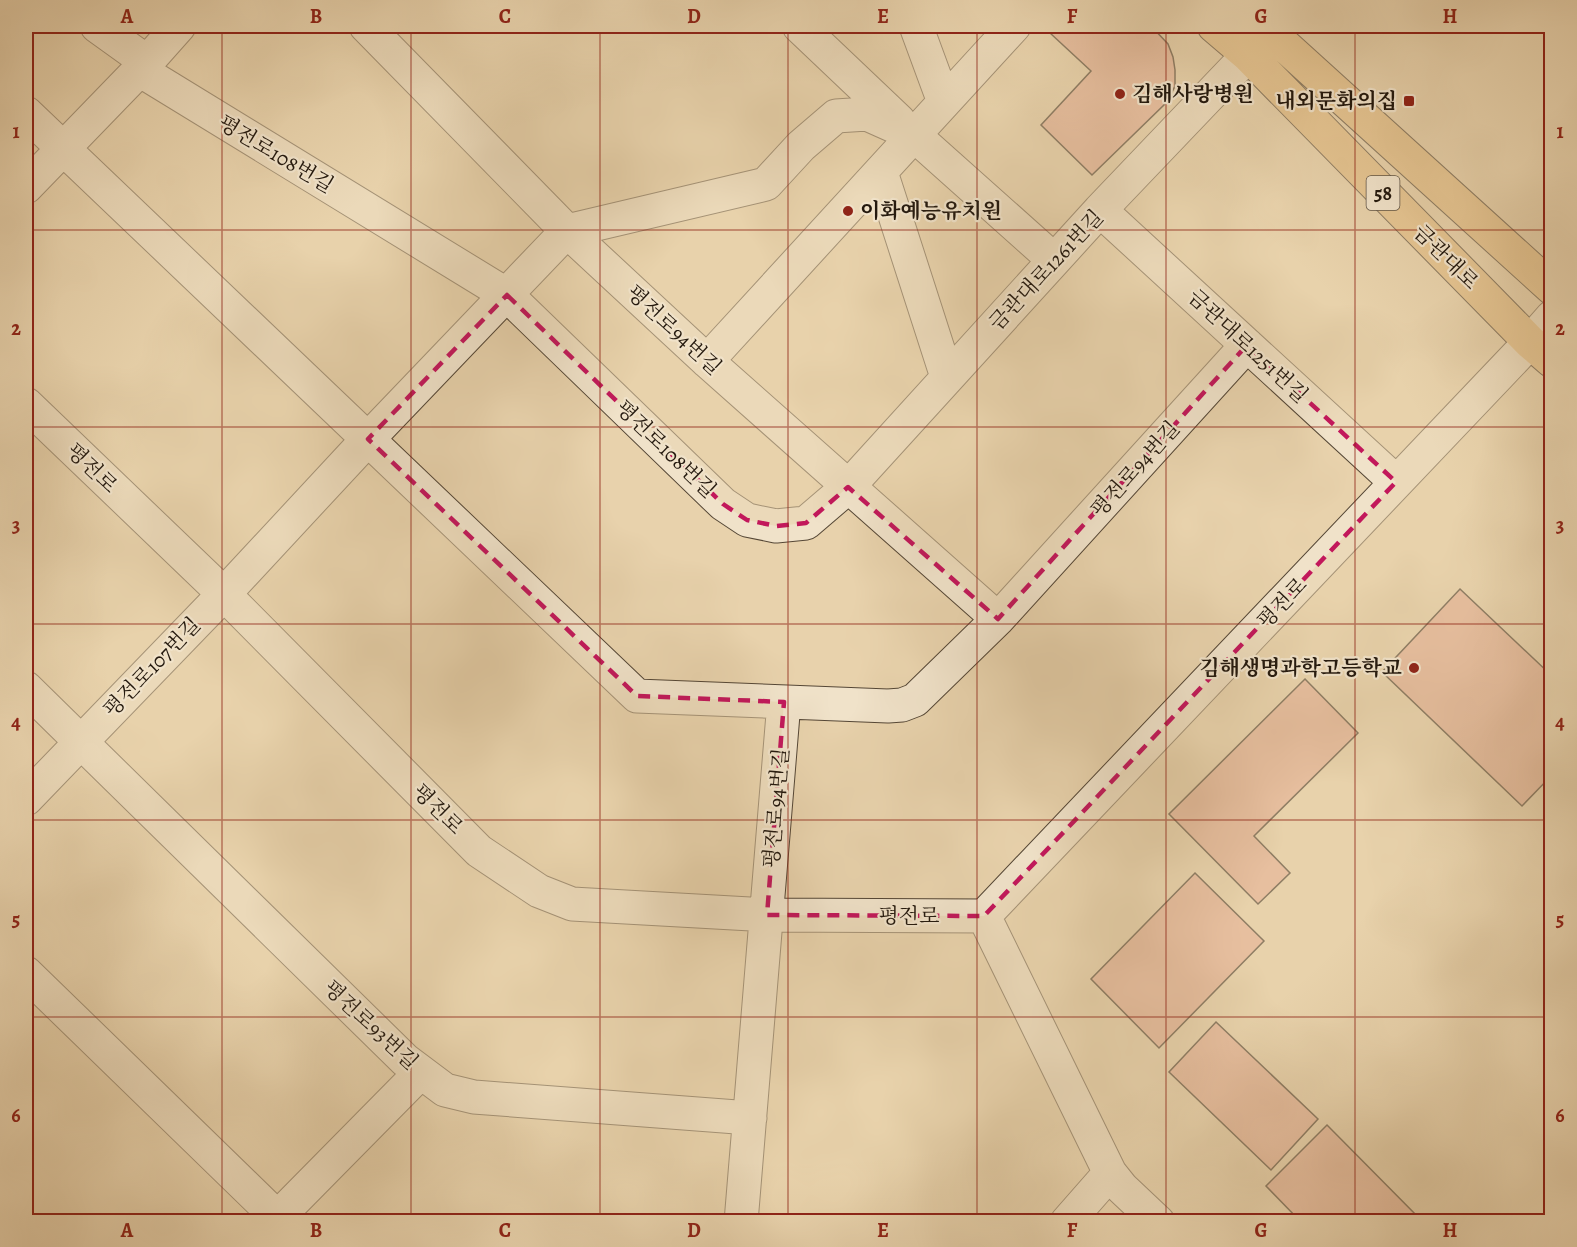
<svg xmlns="http://www.w3.org/2000/svg" width="1577" height="1247" viewBox="0 0 1577 1247" font-family="Alegreya,'Noto Serif KR',serif">
	<style>
		.building { fill: #e6a891; stroke: #24190e; stroke-width: 1.5 }
		.lines { fill: none; stroke-linecap: round; stroke-linejoin: round }
		.minor-casing { stroke: #554736; stroke-width: 35 }
		.tertiary-casing { stroke: #554736; stroke-width: 35 }
		.primary-casing { stroke: #24190e; stroke-width: 35 }
		.minor { stroke: #f0e2c9; stroke-width: 33 }
		.tertiary { stroke: #f0e2c9; stroke-width: 33 }
		.primary { stroke: #e4b976; stroke-width: 33 }
		.marked { fill: none; stroke: #c2185b; stroke-width: 4.5; stroke-dasharray: 12 8; stroke-linejoin: round }
		.grid { fill: none; stroke: #8f2418; stroke-width: 1.5; stroke-opacity: 0.55 }
		.poi-dot { fill: #8f2418; stroke: #f0e2c9; stroke-width: 2 }
		.labels { text-anchor: middle; stroke-width: 4.5; stroke-linejoin: round; paint-order: stroke }
		.shield { fill: #f0e2c9; stroke: #615546; stroke-width: 1.5 }
		.shield-label { font-size: 20px; font-weight: bold; fill: #24190e }
		.poi-label { font-size: 21px; font-weight: bold; fill: #24190e; stroke: #f0e2c9; text-anchor: start }
		.street-label { font-size: 21px; fill: #24190e; stroke: #f0e2c9 }
		.neatline { fill: none; stroke: #8f2418; stroke-width: 2 }
		.grid-label { font-size: 20px; text-anchor: middle; font-weight: bold; fill: #8f2418 }
	</style>
	<rect width="100%" height="100%" fill="#e8d2ac"/>
	<filter id="stains"><feTurbulence type="fractalNoise" baseFrequency=".00333" numOctaves="4"/><feColorMatrix values="0 0 0 0 .2 0 0 0 0 .09 0 0 0 0 .02 0 0 0 .5 -.17"/></filter>
	<radialGradient id="worn" r=".72"><stop offset=".6" stop-color="#630" stop-opacity="0"/><stop offset="1" stop-color="#630" stop-opacity=".3"/></radialGradient>
	<path class="building" d="M 1056,26 L 1151,26 L 1168,44 L 1173,57 L 1175,70 L 1175,86 L 1167,102 L 1092,175 L 1041,125 L 1091,71 L 1050,33 Z
		M 1460,589 L 1552,676 L 1552,775 L 1522,806 L 1382,672 Z
		M 1305,679 L 1358,733 L 1254,836 L 1290,873 L 1258,904 L 1169,814 Z
		M 1195,873 L 1264,941 L 1159,1048 L 1091,979 Z
		M 1216,1022 L 1318,1119 L 1271,1170 L 1169,1072 Z
		M 1327,1125 L 1423,1222 L 1301,1222 L 1266,1186 Z"/>
	<g class="lines">
		<defs>
			<path id="minor" d="M 97,26 L 147,62
				M 366,26 L 567,231 L 707,361 L 998,619
				M 799,26 L 899,121
				M 916,26 L 944,102
				M 138,69 L 507,295 L 723,504 L 747,520 L 776,526 L 806,523 L 848,487 L 1100,210 L 1248,55
				M 26,113 L 637,696 L 888,706 L 902,705 L 915,700 L 998,619 L 1247,345
				M 881,172 L 947,377
				M 26,187 L 147,62 L 179,26
				M 1100,210 L 1396,482
				M 707,361 L 1014,26
				M 26,404 L 224,594 L 479,851 L 539,891 L 572,904 L 767,915 L 984,916
				M 26,688 L 405,1060 L 445,1090 L 474,1097 L 750,1118
				M 26,799 L 224,594 L 368,439 L 567,231 L 766,184 L 801,146 L 836,116 L 867,114 L 914,135 L 1054,260
				M 26,973 L 282,1222
				M 273,1222 L 421,1072
				M 741,1222 L 784,702
				M 1067,1222 L 1110,1173
				M 1158,1222 L 1122,1188 L 1110,1173 L 984,916 L 1530,342"/>
			<path id="tertiary" d="M 1530,342 L 1552,317"/>
			<path id="primary" d="M 1214,26 L 1248,55 L 1530,342 L 1552,361
				M 1263,26 L 1552,288"/>
		</defs>
		<use href="#minor" class="minor-casing"/>
		<use href="#tertiary" class="tertiary-casing"/>
		<use href="#primary" class="primary-casing"/>
		<use href="#minor" class="minor"/>
		<use href="#tertiary" class="tertiary"/>
		<use href="#primary" class="primary"/>
	</g>
	<path d="M0 0H1577V1247H0ZM 507,295 L 723,504 L 747,520 L 776,526 L 806,523 L 848,487 L 998,619 L 1247,345 L 1396,482 L 984,916 L 767,915 L 784,702 L 637,696 L 368,439 Z" fill="#e8d2ac" fill-opacity=".55" fill-rule="evenodd"/>
	<path class="marked" d="M 507,295 L 723,504 L 747,520 L 776,526 L 806,523 L 848,487 L 998,619 L 1247,345 L 1396,482 L 984,916 L 767,915 L 784,702 L 637,696 L 368,439 Z"/>
	<path class="grid" d="M 222,26 L 222,1222M 411,26 L 411,1222M 600,26 L 600,1222M 788,26 L 788,1222M 977,26 L 977,1222M 1166,26 L 1166,1222M 1355,26 L 1355,1222M 26,230 L 1552,230M 26,427 L 1552,427M 26,624 L 1552,624M 26,820 L 1552,820M 26,1017 L 1552,1017"/>
	<g class="poi-dot">
		<circle cx="1120" cy="94" r="6"/>
		<rect x="1403" y="95" width="12" height="12" rx="3"/>
		<circle cx="848" cy="211" r="6"/>
		<circle cx="1414" cy="668" r="6"/>
	</g>
	<g class="labels">
		<rect class="shield" x="1366.5" y="176" width="33" height="34" rx="4.5"/>
		<g class="shield-label">
			<text x="1383" y="200">58</text>
		</g>
		<g class="poi-label">
			<text x="1132" y="101">김해사랑병원</text>
			<text x="1397" y="108" text-anchor="end">내외문화의집</text>
			<text x="860" y="218">이화예능유치원</text>
			<text x="1402" y="675" text-anchor="end">김해생명과학고등학교</text>
		</g>
		<g class="street-label">
			<text transform="translate(276 154) rotate(31)" y="7">평전로108번길</text>
			<text transform="translate(1446 257) rotate(45)" y="7">금관대로</text>
			<text transform="translate(1046 270) rotate(-47)" y="7">금관대로1261번길</text>
			<text transform="translate(674 330) rotate(43)" y="7">평전로94번길</text>
			<text transform="translate(1248 346) rotate(43)" y="7">금관대로1251번길</text>
			<text transform="translate(666 449) rotate(44)" y="7">평전로108번길</text>
			<text transform="translate(92 468) rotate(44)" y="7">평전로</text>
			<text transform="translate(1135 469) rotate(-48)" y="7">평전로94번길</text>
			<text transform="translate(1282 603) rotate(-46)" y="7">평전로</text>
			<text transform="translate(152 667) rotate(-46)" y="7">평전로107번길</text>
			<text transform="translate(776 808) rotate(-85)" y="7">평전로94번길</text>
			<text transform="translate(438 809) rotate(45)" y="7">평전로</text>
			<text x="909" y="923">평전로</text>
			<text transform="translate(371 1025) rotate(43)" y="7">평전로93번길</text>
		</g>
	</g>
	<rect width="1577" height="1247" fill="none" stroke="#e8d2ac" stroke-width="66"/>
	<rect x="33" y="33" width="1511" height="1181" class="neatline"/>
	<g class="grid-label">
		<text x="127" y="23">A</text>
		<text x="316" y="23">B</text>
		<text x="505" y="23">C</text>
		<text x="694" y="23">D</text>
		<text x="883" y="23">E</text>
		<text x="1072" y="23">F</text>
		<text x="1261" y="23">G</text>
		<text x="1450" y="23">H</text>
		<text x="16" y="138">1</text>
		<text x="1560" y="138">1</text>
		<text x="16" y="335">2</text>
		<text x="1560" y="335">2</text>
		<text x="16" y="532">3</text>
		<text x="1560" y="532">3</text>
		<text x="16" y="729">4</text>
		<text x="1560" y="729">4</text>
		<text x="16" y="926">5</text>
		<text x="1560" y="926">5</text>
		<text x="16" y="1122">6</text>
		<text x="1560" y="1122">6</text>
		<text x="127" y="1237">A</text>
		<text x="316" y="1237">B</text>
		<text x="505" y="1237">C</text>
		<text x="694" y="1237">D</text>
		<text x="883" y="1237">E</text>
		<text x="1072" y="1237">F</text>
		<text x="1261" y="1237">G</text>
		<text x="1450" y="1237">H</text>
	</g>
	<rect width="100%" height="100%" filter="url(#stains)"/>
	<rect width="100%" height="100%" fill="url(#worn)"/>
</svg>
